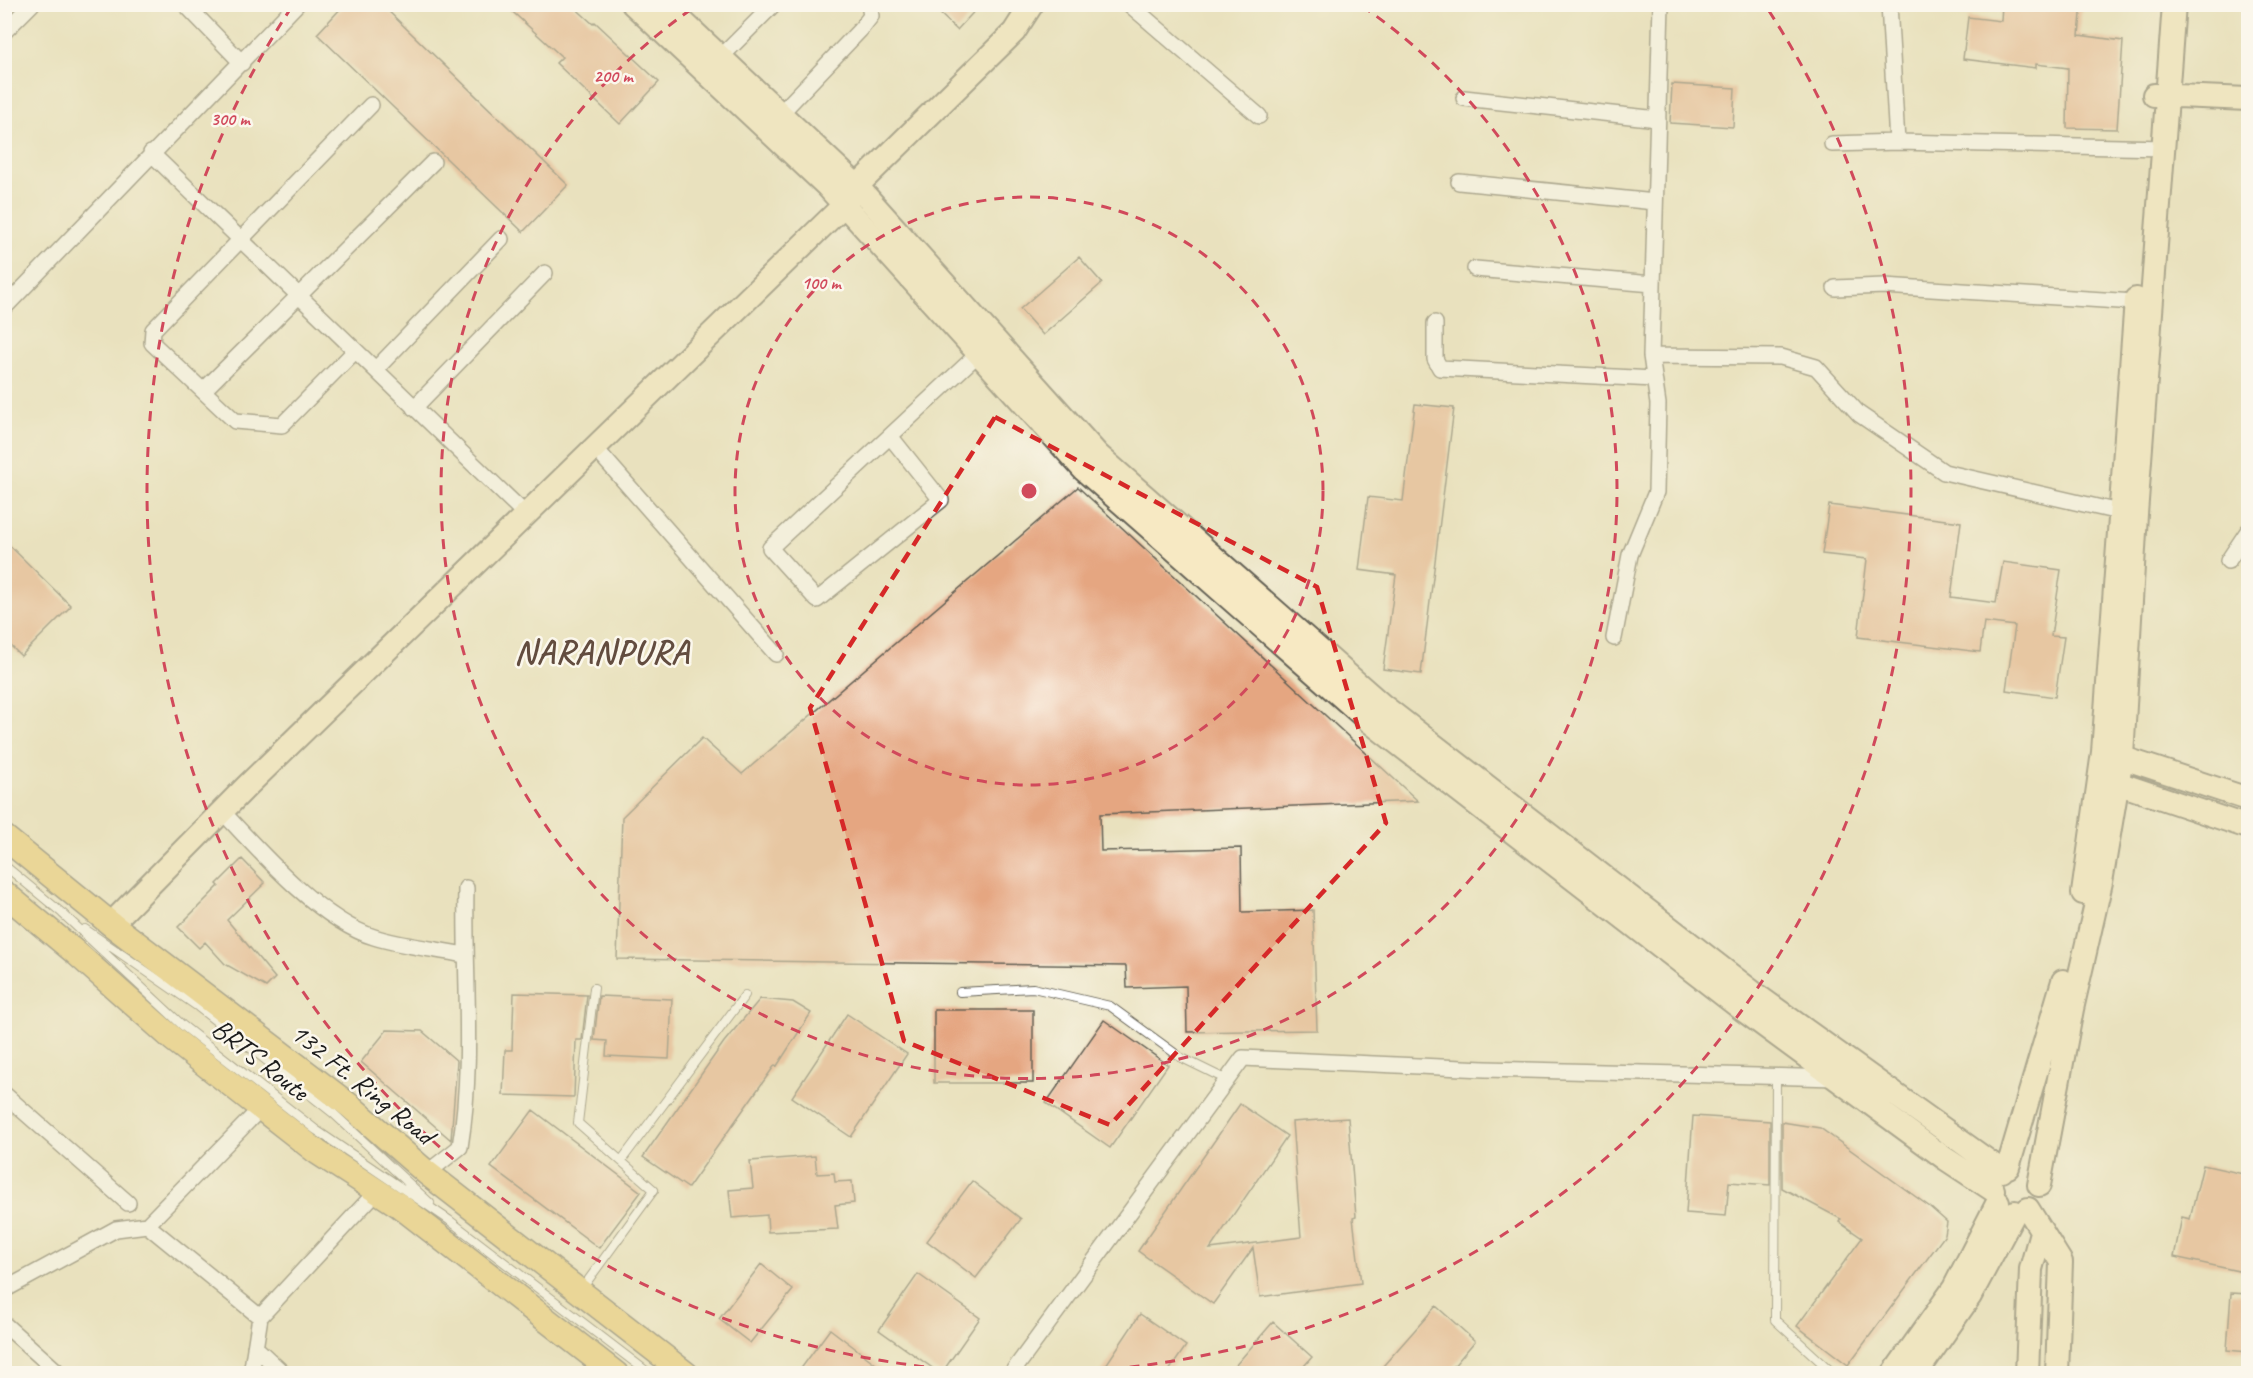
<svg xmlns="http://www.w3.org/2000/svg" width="2253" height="1378" viewBox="0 0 2253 1378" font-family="Caveat,sans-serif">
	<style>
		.building { fill: #e5a681 }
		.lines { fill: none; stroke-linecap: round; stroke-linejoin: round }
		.lane-casing { stroke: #646155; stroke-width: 10 }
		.street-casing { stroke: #646155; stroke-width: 18 }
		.secondary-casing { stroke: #646155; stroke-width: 26 }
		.primary-casing { stroke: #646155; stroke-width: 27 }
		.lane { stroke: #fff; stroke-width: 8 }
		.street { stroke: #fff; stroke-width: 15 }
		.secondary { stroke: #f7e9c3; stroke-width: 22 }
		.primary { stroke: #eac769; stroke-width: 24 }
		.marked { fill: none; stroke: #d62828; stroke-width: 4.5; stroke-dasharray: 12 8; stroke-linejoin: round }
		.ring { fill: none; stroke: #d1495b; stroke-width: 3; stroke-dasharray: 10 8 }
		.labels { text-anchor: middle; stroke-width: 5; stroke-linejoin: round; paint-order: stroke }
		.street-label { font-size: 28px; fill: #1c1c1c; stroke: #fbf7ec }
		.district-label { font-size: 34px; font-weight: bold; letter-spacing: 1.5px; fill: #624c3f; stroke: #fbf7ec }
		.centre { fill: #d1495b; stroke: #fbf7ec; stroke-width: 3 }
		.ring-label { font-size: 18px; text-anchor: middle; font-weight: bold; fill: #d1495b; stroke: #fbf7ec; stroke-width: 5; stroke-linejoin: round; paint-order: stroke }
	</style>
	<rect width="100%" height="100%" fill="#fbf7ec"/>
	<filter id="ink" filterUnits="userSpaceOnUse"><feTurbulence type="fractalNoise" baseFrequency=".0167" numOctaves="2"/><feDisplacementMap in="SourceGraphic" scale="12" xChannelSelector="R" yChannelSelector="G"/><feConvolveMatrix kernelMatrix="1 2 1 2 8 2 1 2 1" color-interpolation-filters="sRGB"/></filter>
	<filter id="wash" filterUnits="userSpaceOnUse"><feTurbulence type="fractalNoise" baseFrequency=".008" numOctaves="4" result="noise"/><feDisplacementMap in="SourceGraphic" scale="24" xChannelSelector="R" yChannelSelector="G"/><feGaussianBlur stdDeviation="1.35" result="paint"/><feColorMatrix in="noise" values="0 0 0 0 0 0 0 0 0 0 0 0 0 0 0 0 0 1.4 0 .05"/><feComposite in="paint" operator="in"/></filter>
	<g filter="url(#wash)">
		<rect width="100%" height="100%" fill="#e9e1be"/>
		<g id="blocks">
			<path class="building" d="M 345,4 L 381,4 L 568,185 L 523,232 L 317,34 Z
				M 504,4 L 571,4 L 593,24 L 595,22 L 659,82 L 620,124 L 556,63 L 562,57 Z
				M 930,4 L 981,4 L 957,30 Z
				M 2002,4 L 2082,4 L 2079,35 L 2123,41 L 2117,129 L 2067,128 L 2068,68 L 2036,64 L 2036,68 L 1963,59 L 1968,17 L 2001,21 Z
				M 1672,84 L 1735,88 L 1733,127 L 1670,123 Z
				M 1079,257 L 1102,283 L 1043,335 L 1020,309 Z
				M 1415,404 L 1454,408 L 1421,674 L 1383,669 L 1396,575 L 1359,570 L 1368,497 L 1403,501 Z
				M 1078,487 L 1418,801 L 1100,814 L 1101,851 L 1241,848 L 1242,912 L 1313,910 L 1317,1030 L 1187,1032 L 1186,986 L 1127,988 L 1126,966 L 617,959 L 622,817 L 702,738 L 742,774 Z
				M 1829,505 L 1961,522 L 1951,597 L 1996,603 L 2003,562 L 2061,570 L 2051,636 L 2064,637 L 2055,697 L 2006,690 L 2015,626 L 1984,622 L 1980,652 L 1858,637 L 1867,559 L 1822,554 Z
				M 4,540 L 71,606 L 21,656 L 4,639 Z
				M 242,859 L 265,883 L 227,920 L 275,978 L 266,987 L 225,964 L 205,942 L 199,948 L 178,927 L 219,886 L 217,884 Z
				M 514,993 L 587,995 L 582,1040 L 576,1040 L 574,1097 L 503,1095 L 505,1050 L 512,1050 Z
				M 599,996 L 672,999 L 669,1059 L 606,1056 L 607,1041 L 594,1040 Z
				M 760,999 L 793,1002 L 811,1013 L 777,1066 L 775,1065 L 688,1188 L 643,1157 L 724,1042 Z
				M 934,1010 L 1033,1010 L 1033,1083 L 934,1083 Z
				M 847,1014 L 907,1054 L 851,1137 L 792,1097 Z
				M 1104,1020 L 1168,1065 L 1110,1148 L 1046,1103 Z
				M 387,1030 L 422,1031 L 457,1061 L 451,1140 L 361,1062 Z
				M 1240,1104 L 1287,1136 L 1210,1249 L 1301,1237 L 1292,1122 L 1348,1118 L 1356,1217 L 1353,1218 L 1361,1283 L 1260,1297 L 1253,1248 L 1213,1304 L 1138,1251 Z
				M 533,1110 L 641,1192 L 599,1248 L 491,1167 Z
				M 1693,1116 L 1770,1121 L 1770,1185 L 1729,1182 L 1726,1216 L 1686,1213 Z
				M 1782,1122 L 1820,1128 L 1930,1207 L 1947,1222 L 1945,1235 L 1848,1365 L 1797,1326 L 1862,1238 L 1839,1222 L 1841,1219 L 1782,1188 Z
				M 815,1156 L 817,1174 L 834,1173 L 835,1182 L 852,1181 L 854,1203 L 835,1205 L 838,1229 L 768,1232 L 767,1215 L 732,1218 L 729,1190 L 753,1188 L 750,1161 Z
				M 2203,1165 L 2248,1175 L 2248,1248 L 2243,1272 L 2174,1257 L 2182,1217 L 2190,1219 Z
				M 972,1181 L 1021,1219 L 976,1278 L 927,1241 Z
				M 761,1264 L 793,1290 L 750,1343 L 719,1319 Z
				M 918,1274 L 980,1318 L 941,1374 L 879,1330 Z
				M 2231,1293 L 2248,1294 L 2248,1352 L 2227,1350 Z
				M 1436,1306 L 1475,1341 L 1447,1374 L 1376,1374 Z
				M 1140,1314 L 1186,1346 L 1167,1374 L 1100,1374 Z
				M 1273,1322 L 1312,1357 L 1297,1374 L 1228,1374 Z
				M 830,1329 L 868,1358 L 889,1374 L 797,1374 Z"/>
		</g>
	</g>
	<g filter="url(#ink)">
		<use href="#blocks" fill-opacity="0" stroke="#646155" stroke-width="1.5"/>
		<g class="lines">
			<defs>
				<path id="lane" d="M 4,865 L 62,913 L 182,1025 L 316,1130 L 449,1220 L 650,1374
					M 85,929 L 198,1007 L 333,1113 L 430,1203
					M 960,992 L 1033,988 L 1110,1006 L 1180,1057 L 1227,1080
					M 1776,1077 L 1775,1320 L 1834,1374
					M 621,1161 L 745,995
					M 581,1290 L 654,1190 L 578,1123 L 594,988"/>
				<path id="street" d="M 185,4 L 242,63
					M 1129,4 L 1259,116
					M 1661,4 L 1651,356 L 1781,357 L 1816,367 L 1859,414 L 1944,472 L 2119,512
					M 1889,4 L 1897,142
					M 4,32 L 32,4
					M 720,58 L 774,4
					M 1464,98 L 1658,119
					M 780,114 L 860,30 L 871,16 L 869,4
					M 1832,144 L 1897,142 L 2164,148
					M 151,153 L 525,514
					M 1459,182 L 1655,202
					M 1475,269 L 1653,284
					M 1835,288 L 1884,286 L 2135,302
					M 4,308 L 297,4
					M 1435,323 L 1435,359 L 1440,368 L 1654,379
					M 355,351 L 282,425 L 235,421 L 152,343 L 153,330 L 371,105
					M 376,369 L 501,239
					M 203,391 L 433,162
					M 414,408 L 545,273
					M 890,436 L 941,500 L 817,600 L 770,548 L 979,353
					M 596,449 L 776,654
					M 2228,561 L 2248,531
					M 1614,638 L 1630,555 L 1656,492 L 1658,404 L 1651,356
					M 222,811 C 259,851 321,921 374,937 C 402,946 435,949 464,955
					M 4,1094 L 128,1203
					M 427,1173 L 460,1147 C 474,1062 464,974 466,888
					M 147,1225 L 261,1108
					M 4,1290 L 116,1229 L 147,1225 L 260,1317 L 251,1374
					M 260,1317 L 377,1191
					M 4,1324 L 60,1374
					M 255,1347 L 284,1374
					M 1011,1374 L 1243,1058 L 1485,1069 L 1836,1078"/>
				<path id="secondary" d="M 633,4 L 827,186 L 1084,470 L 1369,721 L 1743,1010 L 1946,1159 L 1993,1190
					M 664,4 L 857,186 L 1098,455 L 1382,705 L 1755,994 L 2002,1171
					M 2154,95 L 2248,99
					M 2108,753 L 2248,799
					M 2105,779 L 2248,827
					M 2083,893 L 2103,752 L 2136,299
					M 111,924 L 247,786 L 844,205 L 857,186 L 1014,32 L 1032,4
					M 2008,1167 L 2063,981
					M 2039,1185 L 2072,1009 L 2101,882 L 2122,757 L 2136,514 L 2174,4
					M 2028,1209 L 2061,1262 L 2057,1374
					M 1893,1374 L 1954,1288 L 1998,1202
					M 1916,1374 L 1970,1296 L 2015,1212
					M 2027,1374 L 2031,1269 L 2041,1232"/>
				<path id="primary" d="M 4,837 L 111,924 L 350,1106 L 427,1173 L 686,1374
					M 4,893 L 75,952 L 173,1039 L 317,1152 L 400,1206 L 616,1374"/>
			</defs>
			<use href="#lane" class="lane-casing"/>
			<use href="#street" class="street-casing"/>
			<use href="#secondary" class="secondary-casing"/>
			<use href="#primary" class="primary-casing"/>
			<use href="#lane" class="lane"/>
			<use href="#street" class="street"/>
			<use href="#secondary" class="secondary"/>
			<use href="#primary" class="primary"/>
		</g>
	</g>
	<path d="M0 0H2253V1378H0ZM 995,417 L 1317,587 L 1386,823 L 1110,1125 L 904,1041 L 810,708 Z" fill="#e9e1be" fill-opacity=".55" fill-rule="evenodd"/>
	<path class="marked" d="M 995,417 L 1317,587 L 1386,823 L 1110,1125 L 904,1041 L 810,708 Z"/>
	<g class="ring">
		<circle cx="1029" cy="491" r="294"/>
		<path d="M1362 6A588 588 0 1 1 696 6"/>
		<path d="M1769 11A882 882 0 1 1 289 11"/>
	</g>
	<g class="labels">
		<g class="street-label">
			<text transform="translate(261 1059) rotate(38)" y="10">BRTS Route</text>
			<text transform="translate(363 1083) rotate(39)" y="10">132 Ft. Ring Road</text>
		</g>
		<g class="district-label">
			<text x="602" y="663">NARANPURA</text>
		</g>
	</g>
	<circle cx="1029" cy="491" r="9" class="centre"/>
	<g class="ring-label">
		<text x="613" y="82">200 m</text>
		<text x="230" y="125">300 m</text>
		<text x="821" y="289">100 m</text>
	</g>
	<rect width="2253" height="1378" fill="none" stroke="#fbf7ec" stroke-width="24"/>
</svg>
